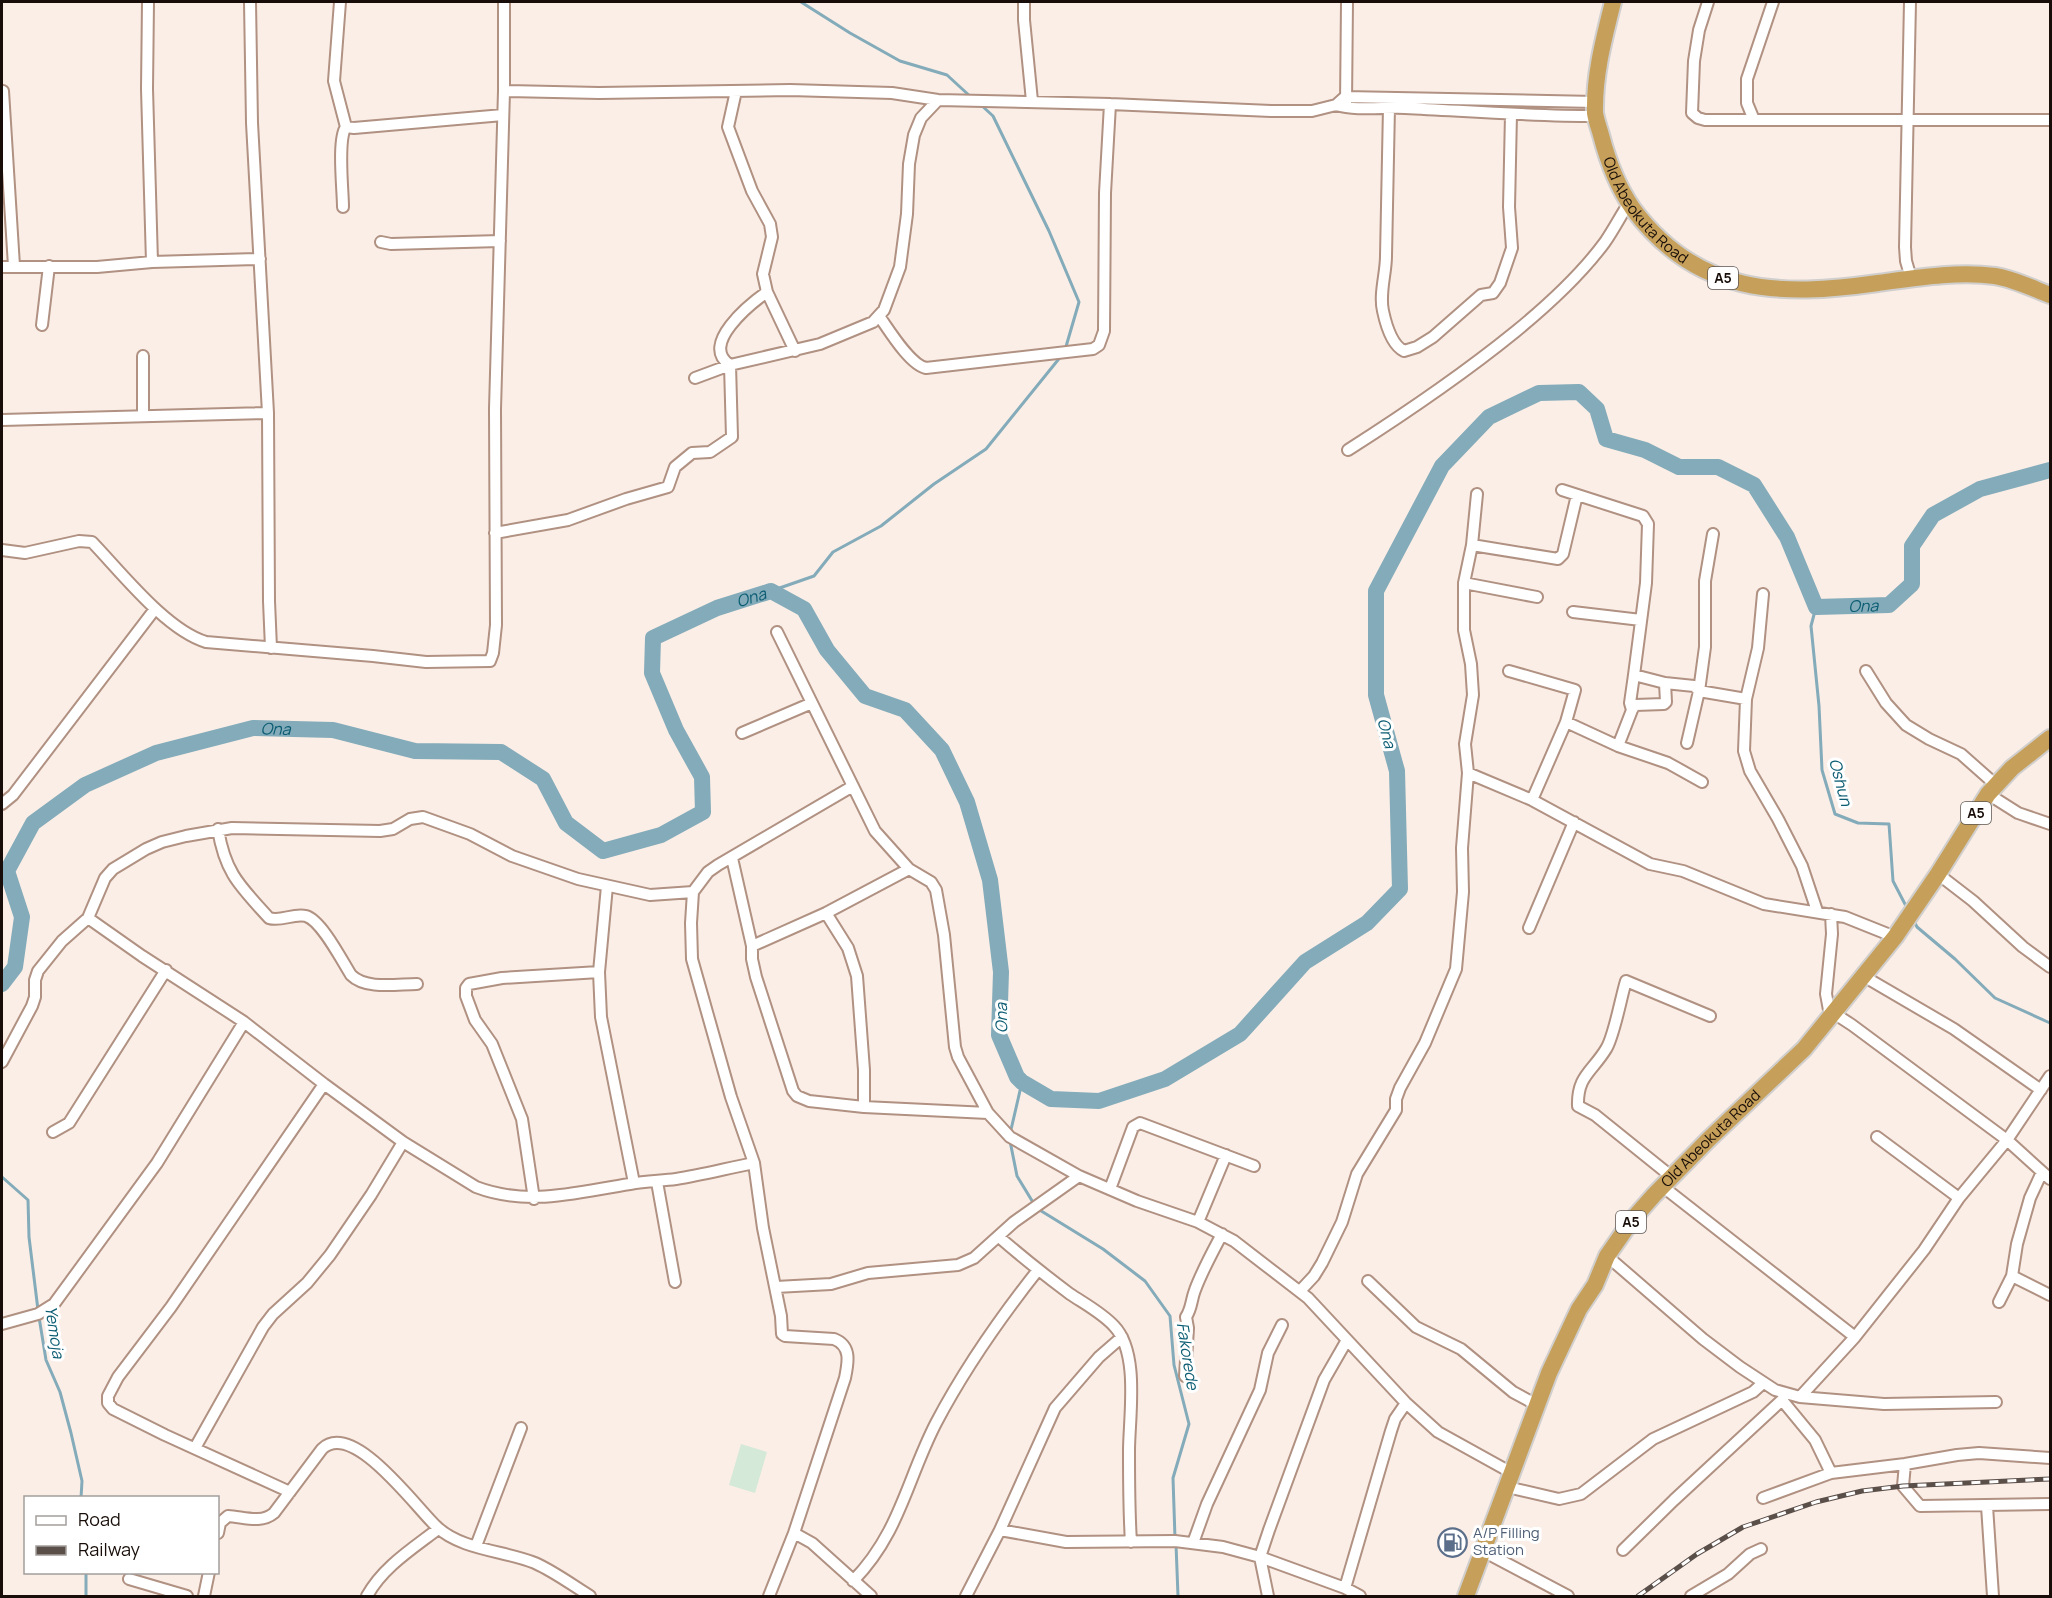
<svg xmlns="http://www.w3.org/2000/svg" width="2052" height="1598" viewBox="0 0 2052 1598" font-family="Manrope,sans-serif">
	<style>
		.green { fill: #d4e9d8 }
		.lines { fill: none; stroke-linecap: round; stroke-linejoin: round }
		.stream { stroke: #83abb9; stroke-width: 3 }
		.river { stroke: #83abb9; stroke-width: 16 }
		.minor-casing { stroke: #b09182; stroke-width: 14 }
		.trunk-casing { stroke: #d1cfce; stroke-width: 20 }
		.minor { stroke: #fff; stroke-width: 10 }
		.trunk { stroke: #c6a05a; stroke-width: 16 }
		.rail-casing { stroke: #5b4f4a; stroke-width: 5 }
		.rail { stroke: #fff; stroke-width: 3; stroke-dasharray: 9; stroke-linecap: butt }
		.labels { text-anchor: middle; stroke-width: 6; stroke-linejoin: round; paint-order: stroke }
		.shield { fill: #fff; stroke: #5d5652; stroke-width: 1.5 }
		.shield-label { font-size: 14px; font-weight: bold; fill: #180d08 }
		.street-label { font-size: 15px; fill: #180d08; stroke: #fff }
		.service-label { font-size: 15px; fill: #4e5e75; stroke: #fff; text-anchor: start }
		.water-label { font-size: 16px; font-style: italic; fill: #0b5c72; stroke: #fff }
	</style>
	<rect width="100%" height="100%" fill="#fbeee7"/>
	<path class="green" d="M 741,1444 L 767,1452 L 755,1493 L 729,1485 Z"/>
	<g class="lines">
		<path class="stream" d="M 801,2 L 850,33 L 900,61 L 947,75 L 972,98
			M 980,104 L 993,116 L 1049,231 L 1079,302 L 1065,350
			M 771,591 L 814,576 L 833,552 L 881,526 L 934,484 L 986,449 L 1062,355
			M 1816,607 L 1811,626 L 1819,706 L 1822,770 L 1835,814 L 1858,823 L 1889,824 L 1893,881 L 1907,908
			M 1913,919 L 1917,927 L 1955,959 L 1995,998 L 2050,1023
			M 1010,1134 L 1022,1082
			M 1010,1141 L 1017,1176 L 1034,1204
			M 2,1177 L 28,1200 L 29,1237 L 38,1310
			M 1038,1209 L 1103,1249 L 1145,1281 L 1170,1316 L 1174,1365 L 1189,1424 L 1173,1478 L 1175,1538
			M 39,1317 L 46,1360 L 60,1392 L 71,1433 L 82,1481 L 81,1498
			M 1176,1544 L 1178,1596
			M 86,1572 L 86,1596"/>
		<path class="river" id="s1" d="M 2,984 L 15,967 L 22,917 L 7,871 L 33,823 L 85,785 L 156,753 L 253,728 L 333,730 L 415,751 L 501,752 L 543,779 L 566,823 L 603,851 L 661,835 L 703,812 L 702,777 L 676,730 L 652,673 L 653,638 L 717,608 L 771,591 L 804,609 L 827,650 L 865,696 L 905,710 L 942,750 L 967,802 L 990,880 L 1001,972 L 999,1035 L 1017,1077 L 1022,1082 L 1051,1099 L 1099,1101 L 1165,1079 L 1240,1034 L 1305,962 L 1367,923 L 1400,889 L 1397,771 L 1376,695 L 1376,591 L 1442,466 L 1489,417 L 1539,393 L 1579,392 L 1597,409 L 1606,439 L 1645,450 L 1679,467 L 1718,467 L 1754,485 L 1787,537 L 1816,607 L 1889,605 L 1912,584 L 1912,546 L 1933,515 L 1980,489 L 2050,470"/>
		<defs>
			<path id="minor" d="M 148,2 L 147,89 L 152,262
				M 250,2 L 252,123 L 268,413 L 269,601 L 271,648
				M 340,2 L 334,81 L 346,127 C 337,139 343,190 343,207
				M 1024,2 L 1024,20 L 1032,101
				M 1708,2 L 1699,30 L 1694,61 L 1692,113 L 1698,118 L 1705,120 L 2050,120
				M 1910,2 L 1905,247 L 1906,261 L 1911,278
				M 3,91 L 14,266
				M 504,91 L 599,93 L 790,90 L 892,93 L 938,100 L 1110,104 L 1271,111 L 1312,111 L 1336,105 L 1345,97 L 1595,102
				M 736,91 L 728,127 L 752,191 L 770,224 L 772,237 L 763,274 L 767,292 L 795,351
				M 1346,103 L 1347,2
				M 1336,105 C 1357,111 1383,107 1405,108 C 1468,111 1532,116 1595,116
				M 1389,107 C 1388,157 1387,206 1386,256 C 1386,274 1379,294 1383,311 C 1386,325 1392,345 1404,351 L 1417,347 L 1433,337 L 1481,295 L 1493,293 L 1500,283 L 1512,248 L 1509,207 L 1511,114
				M 1754,120 L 1747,103 L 1747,79 L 1773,2
				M 346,127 L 354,128 L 503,115
				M 381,242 L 391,244 L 500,241
				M 2,267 L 97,267 L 152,262 L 260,259
				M 879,316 C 889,330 910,365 926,368 L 1093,349 L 1099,345 L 1104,331 L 1105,193 L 1110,104
				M 42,325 L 49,266
				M 143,356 L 143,416
				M 695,378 L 730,365 L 820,344 L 873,322 L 884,310 L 900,267 L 907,214 L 909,164 L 914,135 L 921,118 L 938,100
				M 2,420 L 268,413
				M 1348,450 C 1406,413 1462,375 1515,332 C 1548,305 1580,276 1605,242 C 1614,229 1621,215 1629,203
				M 1562,490 L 1643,516 L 1648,524 L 1646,583 L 1634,675 L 1665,683 L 1694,686 L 1699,691 L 1746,699
				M 495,533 L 568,520 L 626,499 L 668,487 L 675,467 L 692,453 L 710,452 L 732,437 L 730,365 C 699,345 750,304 767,292
				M 1472,545 L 1558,559 L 1563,554 L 1577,495
				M 2,550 L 25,553 L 79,541 L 92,542 C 121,572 166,630 206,642 L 373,656 L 426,662 L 490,661 L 493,653 L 496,625 L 495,409 L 504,91 L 504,2
				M 1464,583 L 1537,597
				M 1763,594 L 1758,648 L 1746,699 L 1744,751 L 1750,771 L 1778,819 L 1802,866 L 1817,911
				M 1573,612 L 1641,620
				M 777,632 L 875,831 L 909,869 L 931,882 L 936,890 L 944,935 L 955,1047 L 958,1057 L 988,1113 L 1010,1137 L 1079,1176 L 1137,1201 L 1198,1222 L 1234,1241 L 1308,1298 L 1406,1403 L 1438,1432 L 1512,1473
				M 1509,671 L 1575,690 L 1566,722 L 1532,800
				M 1866,671 L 1886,703 L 1906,725 L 1929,739 L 1961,754 L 1996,785
				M 1632,710 L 1630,703 L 1634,675
				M 1566,722 L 1618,746 L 1668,763 L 1702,782
				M 742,733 L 812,703
				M 1687,743 L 1699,691 L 1705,647 L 1705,581 L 1713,534
				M 1618,746 L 1632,710 L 1635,705 L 1664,704 L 1666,702 L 1665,683
				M 1468,773 L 1532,800 L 1650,864 L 1683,871 L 1764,904 L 1845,917 L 1895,937
				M 1988,794 L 2018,813 L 2050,824
				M 2,804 L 13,795 L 155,609
				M 218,829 C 225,873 240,886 269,918 C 281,922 293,913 306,916 C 322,921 342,961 351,975 C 366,990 397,984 417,984
				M 732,858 L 752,946 L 752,959 L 756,977 L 793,1091 L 797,1096 L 809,1101 L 864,1107 L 988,1113
				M 1938,874 L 1973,901 L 2023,947 L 2050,967
				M 607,886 L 599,972 L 601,1017 L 634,1183
				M 826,913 L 848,948 L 857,976 L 864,1070 L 864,1107
				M 1831,914 L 1832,934 L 1826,994 L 1829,1010 L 1852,1025 L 2007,1140 L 2050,1179
				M 88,918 L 142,956 L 244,1022 L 324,1084 L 403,1142 L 476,1187 C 529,1207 577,1192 630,1184 C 646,1181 661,1181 676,1179 C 702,1175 728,1168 754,1163
				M 1529,928 L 1574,822
				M 752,946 L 826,913 L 909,869
				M 1865,977 L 1954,1029 L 2041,1090
				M 2,1062 L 32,1006 L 35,997 L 35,980 L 38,971 L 62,941 L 88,918 L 105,878 L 113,869 L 146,849 L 162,842 L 186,836 L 232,828 L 380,831 L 393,829 L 410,819 L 423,817 L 470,834 L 512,856 L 578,879 L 650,895 L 693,892
				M 53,1132 L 69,1123 L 166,970
				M 1877,1137 L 1959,1198
				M 1672,1177 L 1595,1115 L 1578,1106 C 1577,1076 1592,1072 1606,1049 C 1614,1037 1621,997 1626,981 L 1710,1016
				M 657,1182 L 675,1282
				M 1662,1186 L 1855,1337
				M 1110,1189 L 1133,1127 L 1140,1123 L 1254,1166
				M 534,1199 L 522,1119 L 492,1044 L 475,1020 L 466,996 L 466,988 L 469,984 L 502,978 L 599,972
				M 1198,1222 L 1226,1155
				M 999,1237 C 1022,1257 1046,1276 1070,1294 C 1085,1304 1102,1313 1114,1326 C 1140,1353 1129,1417 1129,1451 C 1129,1481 1129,1512 1131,1542
				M 1607,1256 L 1703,1339 L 1740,1367 L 1775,1390 L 1800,1397 L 1884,1404 L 1996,1402
				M 2012,1276 L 2050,1295
				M 1368,1281 L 1416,1327 L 1461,1349 L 1513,1392 L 1537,1405
				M 776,1287 L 831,1284 L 868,1273 L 958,1265 L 974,1258 L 1014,1222 L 1079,1176
				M 1300,1291 L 1314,1276 L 1322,1263 L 1342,1222 L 1357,1174 L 1396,1110 L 1396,1099 L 1400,1088 L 1425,1043 L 1456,969 L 1463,892 L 1462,848 L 1468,773 L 1465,744 L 1473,695 L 1471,664 L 1464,630 L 1464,583 L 1472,545 L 1477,494
				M 1999,1302 L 2012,1276 L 2017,1244 L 2030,1198 L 2042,1172
				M 2,1324 L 38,1314 L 54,1304 L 157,1163 L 244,1022
				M 1185,1376 L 1188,1328 L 1186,1317 C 1192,1308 1191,1300 1195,1290 C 1202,1271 1212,1253 1222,1234
				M 1800,1397 L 1855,1337 L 1924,1250 L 1959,1198 L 2007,1140 L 2050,1076
				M 1782,1400 L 1815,1440 L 1831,1473
				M 195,1448 L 263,1327 L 273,1314 L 307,1283 L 330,1255 L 371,1195 L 403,1142
				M 1905,1464 L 1903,1486 L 1920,1506 L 2050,1504
				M 1507,1487 L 1559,1499 L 1581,1494 L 1653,1439 L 1753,1392 L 1763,1383
				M 290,1492 L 165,1435 L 113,1409 L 108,1403 L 108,1396 L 118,1377 L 171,1307 L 324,1084
				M 1763,1498 L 1831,1473 L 1905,1464 L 1957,1455 L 1979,1453 L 2050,1458
				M 1987,1506 L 1993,1596
				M 1000,1530 L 1066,1542 L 1175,1541 L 1223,1547 L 1260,1557 L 1345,1588 L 1360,1596
				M 218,1533 L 220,1523 L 228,1516 C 244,1517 261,1524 274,1513 L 322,1449 C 353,1419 417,1509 437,1527 C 461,1550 506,1551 535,1563 C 555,1572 572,1585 590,1596
				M 794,1533 L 812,1543 L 871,1596
				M 1193,1543 L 1207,1504 L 1260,1390 L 1268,1353 L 1282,1325
				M 476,1546 L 521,1428
				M 1623,1550 L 1674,1500 L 1782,1400 L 1785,1394
				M 1483,1551 L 1568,1596
				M 129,1579 L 187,1596
				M 853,1581 C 900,1533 907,1479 936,1423 C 965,1368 1000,1318 1038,1270
				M 1345,1588 L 1391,1431 L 1395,1419 L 1406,1403
				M 204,1596 L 209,1572
				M 367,1596 C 383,1567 412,1549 438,1529
				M 769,1596 L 794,1533 L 845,1378 C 848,1363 852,1346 834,1339 L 785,1336 L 782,1334 L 781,1316 L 763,1228 L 754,1163 L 731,1097 L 692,959 L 691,923 L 693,892 L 708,872 L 718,865 L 853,786
				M 966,1596 L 1000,1530 L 1055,1408 L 1099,1357 L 1122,1337
				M 1268,1596 L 1260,1557 L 1269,1530 L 1324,1380 L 1347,1340
				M 1691,1596 L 1728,1574 L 1750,1554 L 1761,1549"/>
			<g id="trunk">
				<path id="s2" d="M 1613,2 C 1604,38 1594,75 1595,113 C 1596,120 1599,128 1601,135 C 1608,162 1617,186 1633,209 C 1697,295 1780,297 1878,283 C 1915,278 1957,271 1995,276 C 2014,279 2032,288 2050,295"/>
				<path id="s3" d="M 1466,1596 L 1549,1373 L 1579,1309 L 1595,1285 L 1607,1256 L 1632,1220 L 1654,1195 L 1708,1140 L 1804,1049 L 1895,937 L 1938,874 L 1988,794 L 2012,768 L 2050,738"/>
			</g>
		</defs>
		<use href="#minor" class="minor-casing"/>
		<use href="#trunk" class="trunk-casing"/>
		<use href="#minor" class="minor"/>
		<use href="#trunk" class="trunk"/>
		<defs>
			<path id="rail" d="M 1638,1596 L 1697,1554 L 1743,1527 L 1816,1502 L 1862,1491 L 1903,1486 L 2050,1479"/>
		</defs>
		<use href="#rail" class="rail-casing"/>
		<use href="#rail" class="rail"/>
	</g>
	<defs>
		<symbol id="fuel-ring" viewBox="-11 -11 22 22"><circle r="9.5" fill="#fff" stroke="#5c6f8a" stroke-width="1.5"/><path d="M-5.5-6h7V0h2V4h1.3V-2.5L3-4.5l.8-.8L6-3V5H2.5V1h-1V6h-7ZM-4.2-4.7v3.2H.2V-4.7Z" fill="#5c6f8a"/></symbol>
	</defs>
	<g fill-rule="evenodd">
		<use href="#fuel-ring" x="1436" y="1526" width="33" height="33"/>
	</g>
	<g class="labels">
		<g class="shield">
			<rect x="1708" y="267" width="30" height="22" rx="4.5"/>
			<rect x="1961" y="802" width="30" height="22" rx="4.5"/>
			<rect x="1616" y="1211" width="30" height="22" rx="4.5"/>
		</g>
		<g class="shield-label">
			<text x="1723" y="283">A5</text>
			<text x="1976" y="818">A5</text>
			<text x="1631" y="1227">A5</text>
		</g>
		<g class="street-label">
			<text dy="5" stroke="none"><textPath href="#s2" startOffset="225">Old Abeokuta Road</textPath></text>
			<text dy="5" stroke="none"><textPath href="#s3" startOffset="526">Old Abeokuta Road</textPath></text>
		</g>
		<g class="service-label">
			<text x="1473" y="1538">A/P Filling<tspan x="1473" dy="17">Station</tspan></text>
		</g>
		<g class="water-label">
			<text dy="6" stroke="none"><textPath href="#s1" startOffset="1214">Ona</textPath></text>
			<text dy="6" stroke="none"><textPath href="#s1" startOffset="3284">Ona</textPath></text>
			<text dy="6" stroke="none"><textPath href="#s1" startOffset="440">Ona</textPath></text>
			<text transform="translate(1387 733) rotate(75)" y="6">Ona</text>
			<text transform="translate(1841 782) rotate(75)" y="6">Oshun</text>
			<text transform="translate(1001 1018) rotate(-91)" y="6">Ona</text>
			<text transform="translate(55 1332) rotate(81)" y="6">Yemoja</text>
			<text transform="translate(1188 1356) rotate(81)" y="6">Fakorede</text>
		</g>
	</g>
	<rect width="2052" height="1598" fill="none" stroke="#180d08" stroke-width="6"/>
	<rect x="24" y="1496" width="195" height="78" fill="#ffffff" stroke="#a39e9c" stroke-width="1.5"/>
	<rect x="36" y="1516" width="30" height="9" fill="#ffffff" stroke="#a39e9c" stroke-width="1.5"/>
	<text x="78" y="1526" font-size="18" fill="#180d08">Road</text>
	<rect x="36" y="1546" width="30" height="9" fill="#5b4f4a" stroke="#a39e9c" stroke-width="1.5"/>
	<text x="78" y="1556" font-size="18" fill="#180d08">Railway</text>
</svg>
